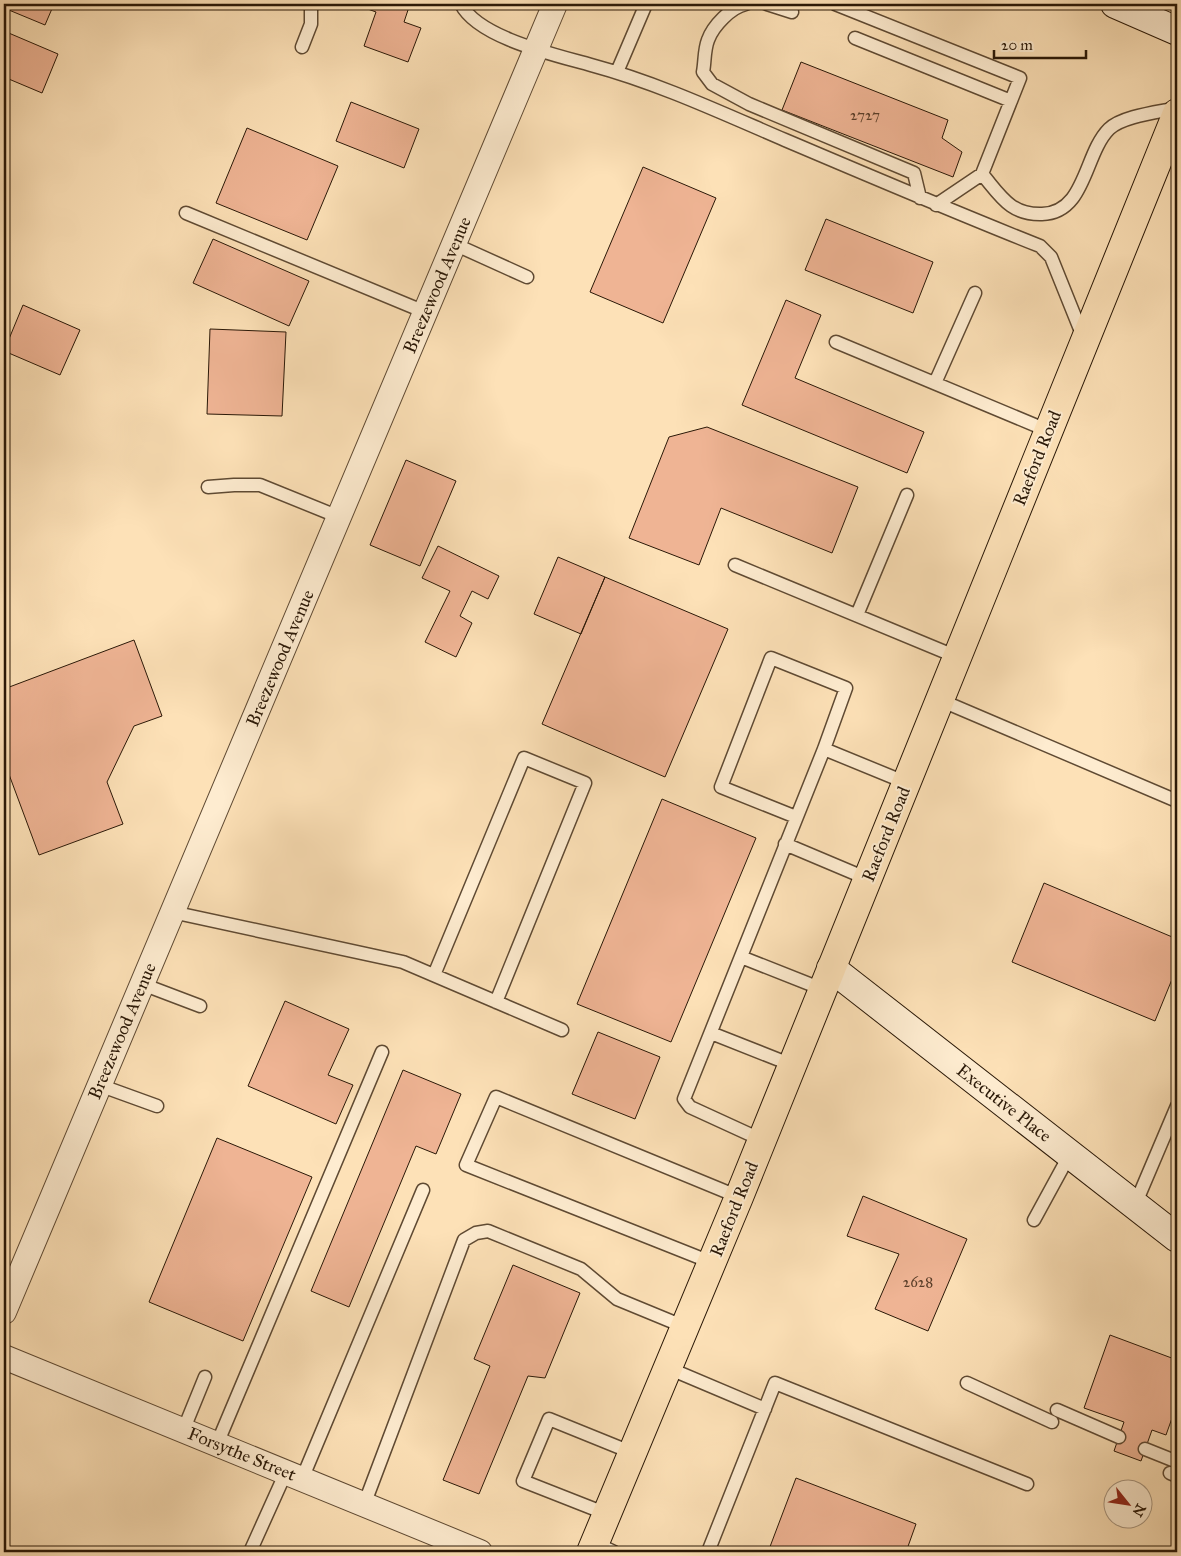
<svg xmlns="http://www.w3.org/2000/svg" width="1181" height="1556" viewBox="0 0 1181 1556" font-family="'IM FELL Great Primer',serif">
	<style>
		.building { fill: #efb494; stroke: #2a1807 }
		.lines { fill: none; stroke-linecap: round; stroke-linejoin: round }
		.lane-casing { stroke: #5f4a33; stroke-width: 15 }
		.street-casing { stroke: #5f4a33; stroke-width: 26 }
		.secondary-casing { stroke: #2a1807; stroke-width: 30 }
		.primary-casing { stroke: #2a1807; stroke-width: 30 }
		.lane { stroke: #feecd0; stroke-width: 12 }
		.street { stroke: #feecd0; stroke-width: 24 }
		.secondary { stroke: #feecd0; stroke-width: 28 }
		.primary { stroke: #fde1b7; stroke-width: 28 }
		.labels { text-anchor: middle; stroke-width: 4; stroke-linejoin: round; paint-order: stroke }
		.number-label { font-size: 15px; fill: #5b3f2a }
		.street-label { font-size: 18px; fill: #2a1807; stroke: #feecd0 }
	</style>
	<rect width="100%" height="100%" fill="#fde1b7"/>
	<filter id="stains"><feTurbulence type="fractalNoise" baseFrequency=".004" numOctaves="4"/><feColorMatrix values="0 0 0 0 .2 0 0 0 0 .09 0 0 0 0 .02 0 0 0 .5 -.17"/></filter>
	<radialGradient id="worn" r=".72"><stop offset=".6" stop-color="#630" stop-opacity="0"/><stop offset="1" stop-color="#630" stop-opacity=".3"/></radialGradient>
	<path class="building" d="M 4,4 L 54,4 L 45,25 L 4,8 Z
		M 354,4 L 410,4 L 404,22 L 421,28 L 408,62 L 364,46 L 376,12 Z
		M 4,31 L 58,54 L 42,93 L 4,77 Z
		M 801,62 L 948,120 L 942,138 L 962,152 L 953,177 L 782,110 Z
		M 351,102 L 419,129 L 404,168 L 336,141 Z
		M 247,128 L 338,166 L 307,240 L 216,203 Z
		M 643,167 L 716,198 L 663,323 L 590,292 Z
		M 826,219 L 933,262 L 913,313 L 805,270 Z
		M 213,239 L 309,281 L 289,326 L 193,283 Z
		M 786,300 L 821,315 L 795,378 L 924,432 L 907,473 L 742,405 Z
		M 23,305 L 80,330 L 60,375 L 4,351 Z
		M 210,329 L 286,332 L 282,416 L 207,414 Z
		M 707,427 L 858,487 L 832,553 L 721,508 L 699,565 L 629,538 L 669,437 Z
		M 406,460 L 456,481 L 420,566 L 370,545 Z
		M 438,546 L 499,576 L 488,599 L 472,591 L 460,616 L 472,623 L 456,657 L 425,642 L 450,591 L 422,578 Z
		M 558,557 L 605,577 L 581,634 L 534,614 Z
		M 605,577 L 728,629 L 665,777 L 542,724 Z
		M 134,640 L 162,716 L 134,726 L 107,782 L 123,824 L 39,855 L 4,761 L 4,689 Z
		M 662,799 L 756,838 L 671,1042 L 577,1004 Z
		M 1044,883 L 1177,939 L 1177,967 L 1155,1021 L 1012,962 Z
		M 285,1001 L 349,1029 L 328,1075 L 353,1085 L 336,1124 L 248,1086 Z
		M 598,1032 L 660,1057 L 635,1119 L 572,1094 Z
		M 403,1070 L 461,1094 L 436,1154 L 416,1146 L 349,1307 L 311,1291 Z
		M 217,1138 L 312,1177 L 243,1341 L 149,1302 Z
		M 863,1196 L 967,1239 L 928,1331 L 875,1309 L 899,1254 L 847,1236 Z
		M 513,1265 L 580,1293 L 545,1378 L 528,1376 L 479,1494 L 443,1480 L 490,1366 L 474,1359 Z
		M 1110,1335 L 1177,1360 L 1177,1404 L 1166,1435 L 1152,1430 L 1141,1461 L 1114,1451 L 1124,1422 L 1084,1408 Z
		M 796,1478 L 916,1524 L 906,1552 L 768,1552 Z"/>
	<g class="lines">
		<defs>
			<path id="lane" d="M 461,4 C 478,38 556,55 591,65 C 658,83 722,113 785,140 C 870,176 954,212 1040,246 L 1051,257 L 1084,339
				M 746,4 C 731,7 713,26 708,40 C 704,50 705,62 703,72 L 712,84 L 749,104 L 914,173 L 920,198
				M 767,4 L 792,12
				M 835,4 L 1020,78 L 982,174 L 936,205
				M 855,38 L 1011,101
				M 302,47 L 311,24 L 311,4
				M 617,72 L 646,4
				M 982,174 C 1000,195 1010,215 1042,214 C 1086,213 1084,154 1109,129 C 1122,116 1159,112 1177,108
				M 186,213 L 425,312
				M 454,244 L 527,277
				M 836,342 L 1049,431
				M 935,383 L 975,293
				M 208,487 L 234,485 L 260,485 L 339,517
				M 735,565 L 957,657
				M 857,615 L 907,495
				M 940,700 L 1177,801
				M 824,749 L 907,783
				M 785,844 L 868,879
				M 172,912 L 403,962 L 562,1030
				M 741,957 L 822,989
				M 434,975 L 524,758 L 585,783 L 496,1002
				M 142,984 L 200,1006
				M 711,1033 L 792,1065
				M 99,1085 L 157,1106
				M 762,1140 L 690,1107 L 684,1099 L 824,749 L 846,688 L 771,658 L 721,787 L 796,817
				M 1135,1205 L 1177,1106
				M 1034,1220 L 1070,1154
				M 713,1263 L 466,1165 L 496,1097 L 739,1197
				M 668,1368 L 765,1409
				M 967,1383 L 1052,1422
				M 1057,1410 L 1119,1437
				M 183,1431 L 205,1377
				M 217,1444 L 382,1052
				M 1145,1449 L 1175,1461
				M 1170,1473 L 1177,1476
				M 302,1479 L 423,1190
				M 364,1505 L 464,1240 L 476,1233 L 488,1231 L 581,1269 L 617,1299 L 685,1327
				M 607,1514 L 523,1481 L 549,1419 L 633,1453
				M 595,1543 L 614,1552
				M 250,1552 L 286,1472
				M 708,1552 L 775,1383 L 1027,1484"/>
			<path id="street" d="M 4,1312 L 555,4
				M 4,1357 L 480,1552"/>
			<path id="secondary" d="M 1115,4 L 1177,31
				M 831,968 L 1177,1238"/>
			<path id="primary" d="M 591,1552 L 739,1197 L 1177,113"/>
		</defs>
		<use href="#lane" class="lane-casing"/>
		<use href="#street" class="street-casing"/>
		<use href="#secondary" class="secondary-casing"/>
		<use href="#primary" class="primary-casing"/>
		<use href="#lane" class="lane"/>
		<use href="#street" class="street"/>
		<use href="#secondary" class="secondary"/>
		<use href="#primary" class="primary"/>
	</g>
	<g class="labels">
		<g class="number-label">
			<text x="865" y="120">2727</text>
			<text x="918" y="1287">2628</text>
		</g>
		<g class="street-label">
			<text transform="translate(437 285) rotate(-67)" y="6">Breezewood Avenue</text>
			<text transform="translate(1037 458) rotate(-68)" y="6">Raeford Road</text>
			<text transform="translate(280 658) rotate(-67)" y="6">Breezewood Avenue</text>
			<text transform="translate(886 834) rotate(-68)" y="6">Raeford Road</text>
			<text transform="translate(122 1031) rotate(-67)" y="6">Breezewood Avenue</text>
			<text transform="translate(1004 1103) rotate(38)" y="6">Executive Place</text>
			<text transform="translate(734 1209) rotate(-68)" y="6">Raeford Road</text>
			<text transform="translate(242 1454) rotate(22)" y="6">Forsythe Street</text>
		</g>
	</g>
	<rect width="1181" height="1556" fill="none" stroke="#fde1b7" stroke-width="20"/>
	<rect x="5" y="5" width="1171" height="1546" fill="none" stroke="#2a1807" stroke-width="2.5"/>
	<rect x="10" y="10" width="1161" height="1536" fill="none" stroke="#2a1807"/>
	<g transform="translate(1128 1504) rotate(120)"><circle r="24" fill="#feecd0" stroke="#a99780"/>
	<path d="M0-4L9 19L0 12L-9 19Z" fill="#8f2418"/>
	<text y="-8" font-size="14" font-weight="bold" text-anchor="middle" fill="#2a1807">N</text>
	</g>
	<path d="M994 50v8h92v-8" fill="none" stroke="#2a1807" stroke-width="2.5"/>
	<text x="1001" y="50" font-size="15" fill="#2a1807" stroke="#feecd0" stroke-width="4" paint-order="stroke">20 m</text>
	<rect width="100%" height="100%" filter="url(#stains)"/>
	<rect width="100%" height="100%" fill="url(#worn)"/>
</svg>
